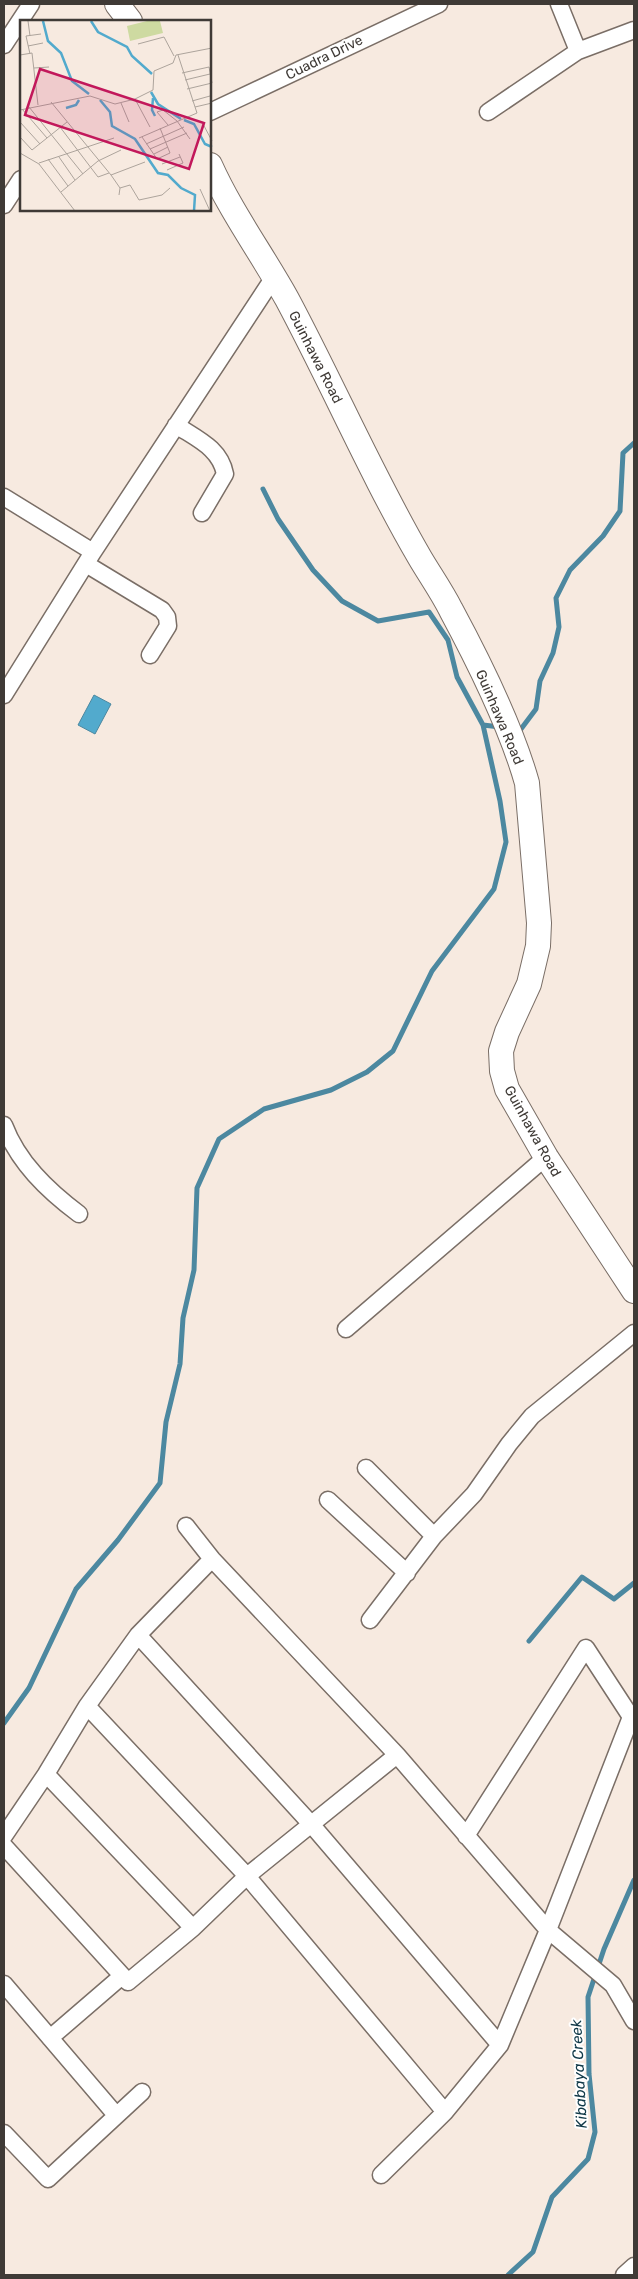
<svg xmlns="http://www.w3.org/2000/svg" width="638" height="2279" viewBox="0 0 638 2279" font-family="Rubik,sans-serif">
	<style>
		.water { fill: #52aacd; stroke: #4c88a0 }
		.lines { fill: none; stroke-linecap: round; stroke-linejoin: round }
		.stream { stroke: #4c88a0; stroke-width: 5 }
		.street-casing { stroke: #7a6e66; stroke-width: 19 }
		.secondary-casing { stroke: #7a6e66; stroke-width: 26 }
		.street { stroke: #fff; stroke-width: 16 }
		.secondary { stroke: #fff; stroke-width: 24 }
		.labels { text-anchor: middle; stroke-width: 4; stroke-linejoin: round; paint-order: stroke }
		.street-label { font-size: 14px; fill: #3f3a36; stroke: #fff }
		.water-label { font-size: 15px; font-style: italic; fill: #113948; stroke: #fff }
		.inset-river { fill: none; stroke: #52aacd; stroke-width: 2.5 }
		.inset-road { fill: none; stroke: #ada49c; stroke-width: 1 }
		.view { fill: #c2185b; fill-opacity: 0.15; stroke: #c2185b; stroke-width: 2.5 }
		.inset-edge { fill: none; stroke: #3f3a36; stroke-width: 2.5 }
	</style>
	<rect width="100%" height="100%" fill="#f7eae0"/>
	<path class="water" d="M 94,695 L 111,704 L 95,734 L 78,725 Z"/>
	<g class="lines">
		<path class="stream" d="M 263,489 L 278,519 L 313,570 L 342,601 L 378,621 L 429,612 L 448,640 L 457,677 L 483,725 L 500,727
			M 516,728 L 521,729 L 536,709 L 540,681 L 553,653 L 559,627 L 556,598 L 570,570 L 603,536 L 620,511 L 623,453 L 634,443
			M 529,1641 L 582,1577 L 614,1599 L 634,1583
			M 4,1723 L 29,1688 L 76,1589 L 118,1540 L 160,1483 L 166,1422 L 180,1364 L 183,1318 L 194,1270 L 197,1188 L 219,1139 L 264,1109 L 331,1090 L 367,1072 L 393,1051 L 432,971 L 494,889 L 506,842 L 500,801 L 483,725
			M 508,2275 L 533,2252 L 552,2197 L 588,2159 L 595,2132 L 589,2074 L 588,1997 L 604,1949 L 634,1880"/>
		<defs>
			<path id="street" d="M 559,4 L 578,51 L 634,30
				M 4,45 L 31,4
				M 210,112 L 439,4
				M 488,112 L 578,51
				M 4,205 L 21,179
				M 176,425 C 197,439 220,448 225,474 L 202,513
				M 4,497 L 93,552
				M 86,564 L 162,610 L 167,617 L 168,626 L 150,655
				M 4,695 L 93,552 L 274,277
				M 4,1125 C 18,1162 47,1190 79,1214
				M 346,1329 L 546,1157
				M 366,1468 L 434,1536
				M 328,1500 L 407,1573
				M 186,1526 L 212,1559 L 397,1755 L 548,1930 L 613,1985 L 634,2021
				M 370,1620 L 434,1536 L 474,1494 L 509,1444 L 532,1416 L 634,1333
				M 138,1635 L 311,1824 L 500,2045
				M 87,1706 L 247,1876 L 445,2112
				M 46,1774 L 193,1928
				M 4,1836 L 46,1774 L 87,1706 L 138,1635 L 212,1559
				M 4,1846 L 128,1982 L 193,1928 L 247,1876 L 397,1755
				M 4,1984 L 116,2115
				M 50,2038 L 122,1976
				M 4,2133 L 48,2179 L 142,2092
				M 381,2175 L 445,2112 L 500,2045 L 548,1930 L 631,1717 L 586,1648 L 466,1836
				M 624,2275 L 634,2266"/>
			<path id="secondary" d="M 117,4 L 130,21
				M 210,165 C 231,212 262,254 287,299 C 333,385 371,474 420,558 C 430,575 442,592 451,610 C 479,662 511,726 527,783 L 539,923 L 538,946 L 529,984 L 507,1032 L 501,1051 L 502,1071 L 507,1089 L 546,1157 L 634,1291"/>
		</defs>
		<use href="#street" class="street-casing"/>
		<use href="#secondary" class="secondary-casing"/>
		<use href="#street" class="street"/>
		<use href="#secondary" class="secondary"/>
	</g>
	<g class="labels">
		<g class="street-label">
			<text transform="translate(324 57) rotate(-26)" y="5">Cuadra Drive</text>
			<text transform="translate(316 357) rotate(63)" y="5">Guinhawa Road</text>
			<text transform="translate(500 717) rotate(67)" y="5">Guinhawa Road</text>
			<text transform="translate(533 1131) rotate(61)" y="5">Guinhawa Road</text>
		</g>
		<g class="water-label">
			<text transform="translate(579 2074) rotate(-93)" y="5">Kibabaya Creek</text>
		</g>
	</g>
	<g transform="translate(20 20)">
		<rect width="191" height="191" fill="#f7eae0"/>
		<path d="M 127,1 L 140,1 L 143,13 L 110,21 L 107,6 Z" fill="#cedaa1"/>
		<path class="inset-river" d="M 23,1 L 28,21 L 41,33 L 52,61 L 69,74M 71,1 L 78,12 L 107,27 L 112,36 L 132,54M 131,72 L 138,84 L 161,99M 133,78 L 132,90 L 135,96M 80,80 L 90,92 L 92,106 L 115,119 L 138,153 L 148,155 L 161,168 L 175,175 L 174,191M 46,88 L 56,85 L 59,80M 164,100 L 174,104 L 185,124 L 192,127"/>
		<path class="inset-road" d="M 8,1 L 10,16M 118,24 L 144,17 L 154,36M 8,26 L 23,23M 10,34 L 6,16 L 21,14M 0,35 L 12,33 L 18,85M 14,48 L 29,47M 162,53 L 189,47 L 192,63 L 167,69M 165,60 L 190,54M 115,79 L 130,107M 172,81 L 190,76M 31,82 L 91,155 L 100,168 L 99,175M 101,83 L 109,102M 9,87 L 63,154M 175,87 L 192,83M 2,89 L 27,118M 0,90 L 70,76 L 95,84 L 115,79 L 133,70 L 134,51 L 153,43 L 156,35 L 192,28M 0,102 L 20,124M 182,102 L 192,121M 148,105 L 137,92 L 143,90 L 157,101 L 170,119M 40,107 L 78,157 L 89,153M 0,117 L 12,130 L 47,102M 122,117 L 137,139 L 150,133 L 140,108M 119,118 L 177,93 L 158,35M 126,124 L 164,107M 130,129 L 167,113M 0,133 L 19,144 L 55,191M 134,134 L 148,127M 39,137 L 55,160M 28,139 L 48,166M 19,143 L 94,118M 142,144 L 160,137M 147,150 L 163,143 L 159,134M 91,155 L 125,142M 100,168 L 110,165 L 119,180 L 142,175 L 150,168M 180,169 L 190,191M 41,172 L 78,141 L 101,130"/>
		<path class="view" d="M 20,49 L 184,103 L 169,149 L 5,95 Z"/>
		<rect width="191" height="191" class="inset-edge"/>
	</g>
	<rect width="638" height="2279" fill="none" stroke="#3f3a36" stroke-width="10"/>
</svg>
